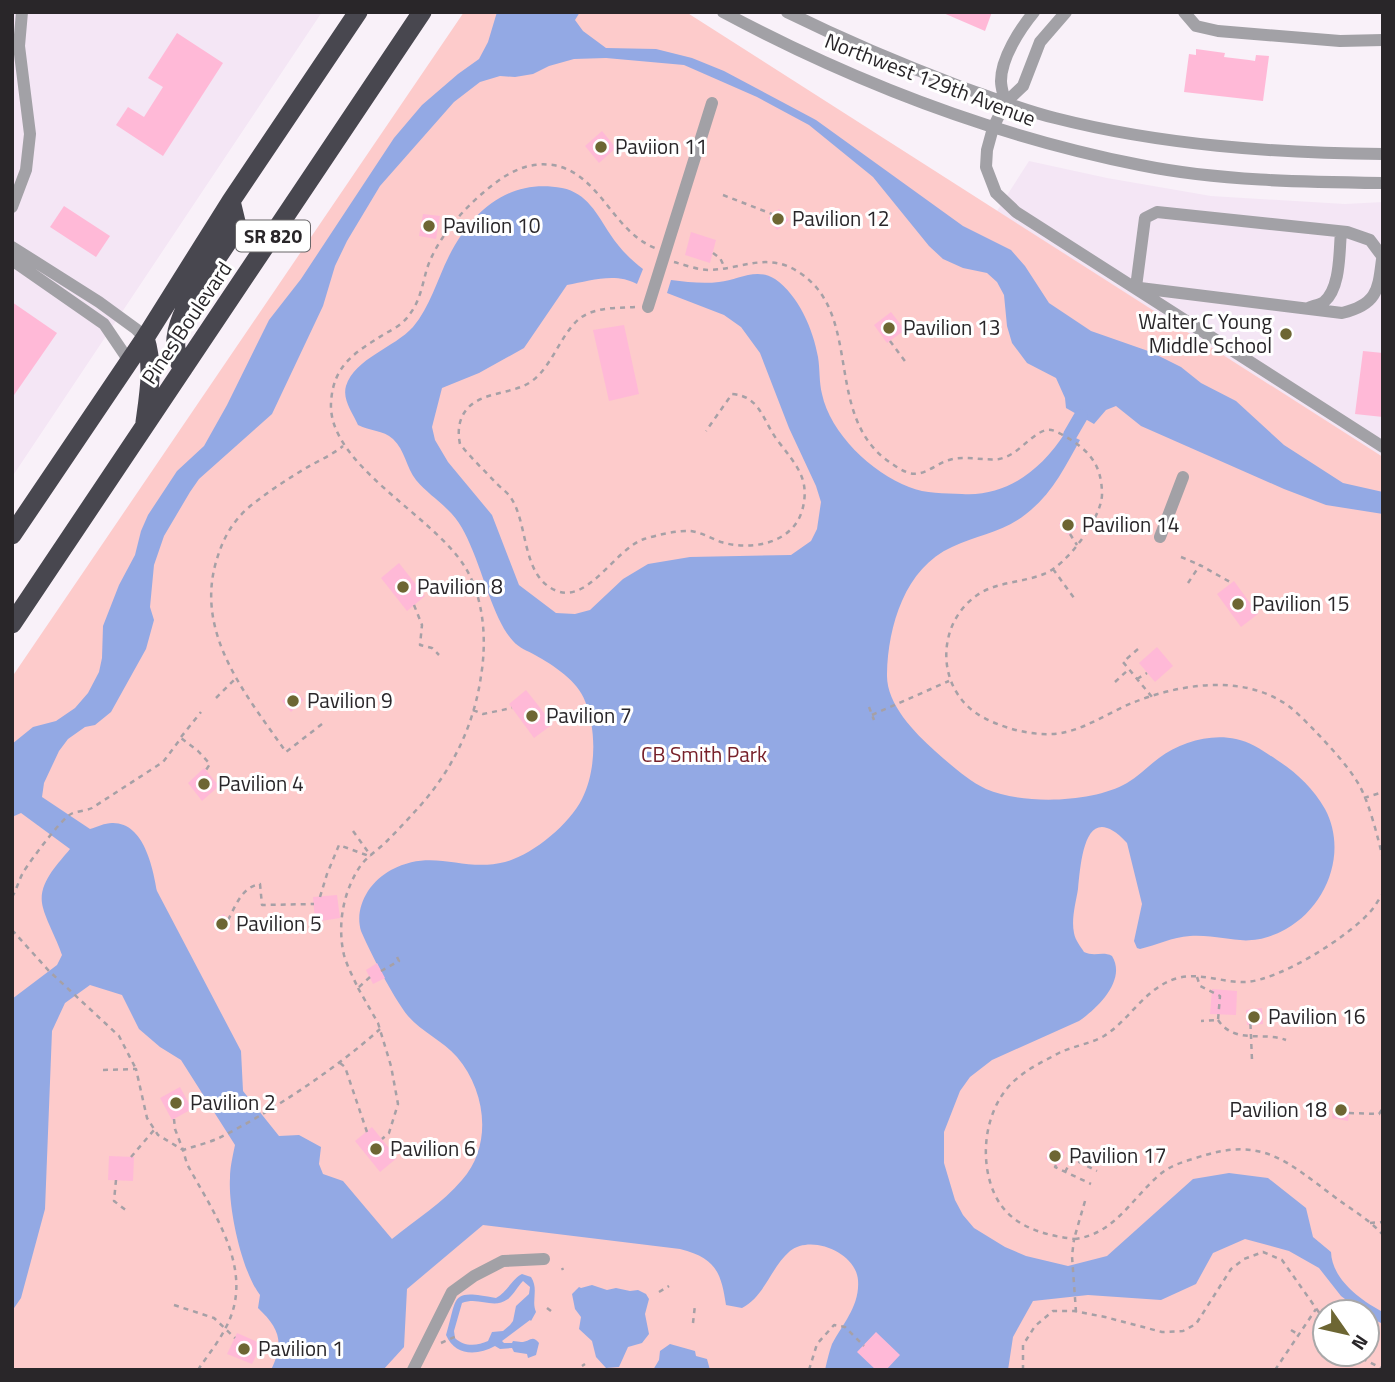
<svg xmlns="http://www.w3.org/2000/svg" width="1395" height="1382" viewBox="0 0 1395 1382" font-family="'Titillium Web',sans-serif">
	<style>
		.built { fill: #f4e6f5 }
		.green { fill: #fdcbcb; fill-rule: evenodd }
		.water { fill: #93a9e4; fill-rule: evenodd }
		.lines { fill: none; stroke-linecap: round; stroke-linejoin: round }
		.canal { stroke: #93a9e4; stroke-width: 14 }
		.building { fill: #ffb9d7 }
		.path { stroke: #a6a0a6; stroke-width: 2.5; stroke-dasharray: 5 5; stroke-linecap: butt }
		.minor { stroke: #a2a1a6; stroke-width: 12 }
		.highway { stroke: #48474f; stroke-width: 19 }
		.poi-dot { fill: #6d6633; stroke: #fff; stroke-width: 2.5 }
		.labels { text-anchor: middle; stroke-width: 6; stroke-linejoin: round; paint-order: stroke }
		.shield { fill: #fff; stroke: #696769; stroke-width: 2 }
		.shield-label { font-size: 19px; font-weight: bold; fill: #292629 }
		.street-label { font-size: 21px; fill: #292629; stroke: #fff }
		.poi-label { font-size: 21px; fill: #292629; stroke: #fff; text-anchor: start }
		.park-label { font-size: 21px; fill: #772029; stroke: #fff }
	</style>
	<rect width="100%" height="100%" fill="#f9f1f9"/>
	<path class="built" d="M 12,12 L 322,12 L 12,477 Z
		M 1029,161 L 1107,178 L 1211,196 L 1345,204 L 1383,202 L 1383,457 L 997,211 Z"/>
	<path class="green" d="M 464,12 L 686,12 L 1383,457 L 1383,1370 L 12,1370 L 12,677 ZM 1325,1312 L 1367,1312 L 1367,1354 L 1325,1354 Z"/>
	<path class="water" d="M 497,12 L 580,12 L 575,20 L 583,31 L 606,48 L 656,49 L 692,58 L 724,71 L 816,120 L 963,226 L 1011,250 L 1025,266 L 1049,303 L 1091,331 L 1151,352 L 1181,367 L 1201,383 L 1236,401 L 1284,445 L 1343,483 L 1383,492 L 1383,514 L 1326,505 L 1284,489 L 1141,426 L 1116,406 L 1106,410 L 1094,424 L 1066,408 L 1065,398 L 1056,378 L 1027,363 L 1012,343 L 1007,326 L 1004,295 L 997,282 L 987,273 L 963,268 L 943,259 L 929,246 L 873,177 L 809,125 L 757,97 L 684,65 L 606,58 L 574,59 L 549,66 L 533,74 L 515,77 L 500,76 L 480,82 L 454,102 L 380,186 L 347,241 L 335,266 L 323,306 L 272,414 L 199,479 L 190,492 L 164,536 L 154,565 L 150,607 L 154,620 L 146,649 L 111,712 L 95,725 L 85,727 L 68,739 L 59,751 L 44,783 L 42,797 L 90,829 C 97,827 105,823 112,823 C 144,822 153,868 157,891 L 241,1051 L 243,1091 L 279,1136 L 299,1135 L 321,1147 L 319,1164 L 323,1174 L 343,1181 L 392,1239 C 415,1220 443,1203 462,1180 C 493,1145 486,1091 457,1057 C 443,1041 422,1032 408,1016 C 393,997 371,954 361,931 C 357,917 360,904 368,891 C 374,882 382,875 391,870 C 434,847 462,873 505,862 C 532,855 569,825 582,799 C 596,771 597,731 585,701 C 578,681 553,665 535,655 C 528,651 519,648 513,641 C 495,622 483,574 472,549 C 466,534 459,520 447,509 C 437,499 425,491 416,480 C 406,467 405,450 393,439 C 383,430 370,431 358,425 C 353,413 342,400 346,386 C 355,358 394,348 413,327 C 430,307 437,280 449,256 C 472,211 509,178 562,188 C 587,193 597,214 610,234 C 619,248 630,259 643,269 L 637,284 C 615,272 590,281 567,285 L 524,348 L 479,373 L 442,388 L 432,427 L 435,440 L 448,462 L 492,515 L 519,585 L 556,613 L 575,614 L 590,610 L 623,579 L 648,564 L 690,557 L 791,555 L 811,541 L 817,529 L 821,502 L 816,486 L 789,428 L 760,353 L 741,327 L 724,315 L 667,293 L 671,280 C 687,282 703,284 719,282 C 738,280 756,267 775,279 C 799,296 813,329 818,357 C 820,369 819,382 822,394 C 830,433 872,473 909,487 C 926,494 944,493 962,494 C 1007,497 1041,470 1065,433 L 1080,440 C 1065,467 1052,494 1026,514 C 1004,532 978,535 952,547 C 905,568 888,626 887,674 C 886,704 914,732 935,751 C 950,764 967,780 986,789 C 1023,805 1092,803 1127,783 C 1139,776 1148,766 1159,758 C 1180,742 1211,733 1236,739 C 1251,742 1265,752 1277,760 C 1297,773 1313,788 1325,809 C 1348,852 1327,906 1286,929 C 1246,951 1229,934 1190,936 C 1172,937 1157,945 1140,949 L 1137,948 L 1134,941 L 1142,904 L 1127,843 C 1085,798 1081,860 1078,889 C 1076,902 1071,919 1074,933 C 1075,940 1081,947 1084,952 C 1094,957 1103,951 1112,956 C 1127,980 1097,1009 1079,1021 L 992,1060 L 970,1077 L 960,1091 L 944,1132 L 944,1163 L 955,1200 L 963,1215 L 974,1228 L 1005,1247 L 1026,1256 L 1068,1266 L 1107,1256 L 1193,1179 L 1229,1173 L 1268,1178 L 1306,1208 L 1313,1237 L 1331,1252 C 1332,1279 1360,1300 1383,1312 L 1383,1324 L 1367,1316 L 1367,1312 L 1362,1312 L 1341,1296 L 1319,1268 L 1289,1251 L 1245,1239 L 1213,1253 L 1196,1284 L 1161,1300 L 1088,1295 L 1033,1301 L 1013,1337 L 1008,1370 L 825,1370 C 827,1361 829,1352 832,1344 C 843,1323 860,1306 858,1280 C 856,1253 812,1234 790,1251 C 771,1267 765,1296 742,1308 L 726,1305 C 721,1271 715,1258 680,1249 L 483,1225 L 407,1289 L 404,1347 L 383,1370 L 271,1370 C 285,1342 279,1328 258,1308 L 260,1295 C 242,1272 228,1208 230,1178 C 230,1167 233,1155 235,1145 L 181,1060 L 160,1047 L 139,1029 L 122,995 L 90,985 L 65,1003 L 52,1031 L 45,1209 L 21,1298 L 12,1311 L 12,999 L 57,965 L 62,955 C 57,939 44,917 42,903 C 39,882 58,864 70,849 L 21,813 L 12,817 L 12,744 L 33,727 L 56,721 L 75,708 L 88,693 L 99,672 L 102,658 L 103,626 L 119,585 L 135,555 L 141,531 L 148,515 L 177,471 L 204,446 L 227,405 L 269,320 L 301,279 L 394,138 L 422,105 L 458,74 L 479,59 L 488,42 Z
		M 522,1274 L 531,1277 C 539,1289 531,1301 536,1312 L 531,1321 L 530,1320 L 502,1341 L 504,1343 L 512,1343 L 513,1341 C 516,1341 519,1342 521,1342 C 530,1342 532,1334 539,1343 L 536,1355 L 528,1358 L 527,1354 L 514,1352 L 512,1348 L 500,1349 L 495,1346 C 477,1356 455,1356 446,1335 C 458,1296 449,1289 496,1298 C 507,1292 513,1278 522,1274 ZM 523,1281 L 530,1287 L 529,1294 L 516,1306 L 513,1321 L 510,1325 L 503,1331 L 492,1332 L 488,1341 C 477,1346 464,1347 455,1338 L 454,1331 L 462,1303 C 479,1296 493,1310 508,1299 C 514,1294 518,1286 523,1281 Z
		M 592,1285 L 607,1290 L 616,1288 L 630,1291 L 638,1290 L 646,1294 L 649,1299 L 645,1314 L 649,1334 L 642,1343 L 628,1347 L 619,1367 L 606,1368 L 596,1357 L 592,1341 L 579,1329 L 581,1317 L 575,1309 L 572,1294 L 579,1287 L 581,1288 Z
		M 670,1344 L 695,1351 L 696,1356 L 707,1359 L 710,1370 L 653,1370 L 659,1360 L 660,1351 Z"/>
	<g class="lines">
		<path class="canal" d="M 1070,435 L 1081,416"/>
	</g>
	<path class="building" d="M 941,12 L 992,12 L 985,31 Z
		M 177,33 L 223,63 L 163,156 L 116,125 L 128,107 L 144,117 L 163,87 L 148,78 Z
		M 1196,49 L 1225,53 L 1224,57 L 1249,60 L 1255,61 L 1256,55 L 1269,56 L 1263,101 L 1184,92 L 1189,54 L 1196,55 Z
		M 602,131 L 616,148 L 599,163 L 585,146 Z
		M 64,206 L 110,236 L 96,257 L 50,227 Z
		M 779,209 L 789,220 L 777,230 L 768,218 Z
		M 423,214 L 440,216 L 436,239 L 419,236 Z
		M 691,232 L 716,240 L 710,263 L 685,255 Z
		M 12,302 L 57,333 L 12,398 Z
		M 891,312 L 905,330 L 887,343 L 874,325 Z
		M 624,325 L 639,394 L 609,401 L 593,330 Z
		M 1363,351 L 1383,353 L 1383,417 L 1355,414 Z
		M 1069,515 L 1078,527 L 1068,535 L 1059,524 Z
		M 399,563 L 425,596 L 407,611 L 381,578 Z
		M 1234,581 L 1258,614 L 1241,627 L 1217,594 Z
		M 1157,647 L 1173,666 L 1155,682 L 1139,663 Z
		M 294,690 L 304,700 L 291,712 L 282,701 Z
		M 526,690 L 553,724 L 534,738 L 509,704 Z
		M 204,768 L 219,786 L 202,801 L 188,783 Z
		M 337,895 L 340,918 L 315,922 L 313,897 Z
		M 224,914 L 231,926 L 220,933 L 212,921 Z
		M 377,963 L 385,978 L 373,984 L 366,970 Z
		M 1212,989 L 1237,991 L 1236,1015 L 1210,1014 Z
		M 1262,1008 L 1263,1024 L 1247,1025 L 1246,1010 Z
		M 180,1087 L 192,1109 L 172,1120 L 160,1098 Z
		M 1334,1104 L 1350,1107 L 1348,1121 L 1332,1118 Z
		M 372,1127 L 397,1158 L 380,1172 L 355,1141 Z
		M 1051,1146 L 1065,1152 L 1059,1166 L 1045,1159 Z
		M 109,1156 L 134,1157 L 133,1181 L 108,1180 Z
		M 876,1332 L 900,1355 L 886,1370 L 876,1370 L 857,1352 Z
		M 237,1333 L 262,1344 L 252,1364 L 227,1354 Z"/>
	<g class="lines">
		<path class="path" d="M 723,195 L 772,214
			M 713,253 L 720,258 L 725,268
			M 674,262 C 685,265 698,270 709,270 C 743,269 768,251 800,273 C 862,314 825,410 884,458 C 892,464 900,470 909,473 C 924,477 935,464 949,460 C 966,455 983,461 999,459 C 1016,456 1027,439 1041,432 C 1048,428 1054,430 1061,434 C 1088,449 1102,463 1102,495 C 1101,519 1066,566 1044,574 C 1024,582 1000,582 982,592 C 937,618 934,684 976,713 C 998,728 1039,739 1066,732 C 1088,727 1110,712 1132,703 C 1176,685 1236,675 1279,700 C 1293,707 1306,722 1317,733 C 1332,749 1347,765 1358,783 C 1369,801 1378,838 1383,859
			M 635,307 C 619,308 602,307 587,314 C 563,325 555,364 532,381 C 514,394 488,391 471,405 C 459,415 457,430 460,444 C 471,458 484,470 496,483 C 501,488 508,493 511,498 C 529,525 521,577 557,591 C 589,603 615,549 644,539 C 657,535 678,530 691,531 C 703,533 710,538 721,542 C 750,551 792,544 802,511 C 811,479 796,465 778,441 C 763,422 761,396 732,394 L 706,431
			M 890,341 L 907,364
			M 1070,534 L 1077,545
			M 1181,557 L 1200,565
			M 1053,569 L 1074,598
			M 1188,583 L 1200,565 L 1230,582
			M 414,605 L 422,625 L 420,645 L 432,648 L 439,655
			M 1138,649 L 1123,662 L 1152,697
			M 1137,679 L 1147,673
			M 1115,682 L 1129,669
			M 216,698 L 236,678
			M 869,707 L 874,720
			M 473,710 L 483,714 L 512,708
			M 872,715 L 949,681
			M 322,724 L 286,752 C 247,696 195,635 216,562 C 222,541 231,523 248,508 C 266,493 286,480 306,468 C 318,461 332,455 343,446
			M 181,737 L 201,712
			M 1364,798 L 1383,792
			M 353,831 L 371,856
			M 1383,882 L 1383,895
			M 12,897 C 17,889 19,879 24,871 C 31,860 61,819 71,814 C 77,811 86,811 92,808 L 163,762 L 181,738 L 198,751 L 210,764 L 206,770
			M 320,897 L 327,874 L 339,845 L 369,856
			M 228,920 C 236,905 242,887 260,884 L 262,905 L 314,904
			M 12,930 L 49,971 L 119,1036 L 136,1069
			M 381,971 L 399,961 L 397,957
			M 370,977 L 358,988 C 353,977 347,966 344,955 C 337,925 343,891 361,865 C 368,856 379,849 387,841 C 398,830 409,818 419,807 C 453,769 474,725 481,676 C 487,640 484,598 465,567 C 433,515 328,465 331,403 C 333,364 356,352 386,333 C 394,329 404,323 409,315 C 419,303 422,287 426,272 C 434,243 461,211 484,192 C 504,175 525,161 553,165 C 600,173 612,231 655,248
			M 1197,977 L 1200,986 L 1220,996 L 1218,1020 L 1201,1021
			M 358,988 L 378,1023 L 391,1066 L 398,1104 L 389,1133 L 382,1139
			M 1250,1014 L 1252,1060
			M 1218,1020 C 1235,1045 1263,1031 1286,1040
			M 340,1063 L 345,1067 L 367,1132
			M 103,1070 L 136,1069 L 147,1118 L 158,1135 L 183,1150
			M 1349,1113 L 1379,1114 L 1383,1108
			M 174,1119 L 175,1129 L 183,1150
			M 131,1157 L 154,1130
			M 1056,1165 L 1055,1167 L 1091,1184
			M 1065,1172 L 1071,1161 L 1077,1161 L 1097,1171
			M 116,1180 L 114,1201 L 127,1211
			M 1085,1201 L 1074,1239 C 1113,1235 1131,1200 1158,1176 C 1169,1166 1182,1162 1196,1158 C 1262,1135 1286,1161 1336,1198 C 1352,1210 1370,1220 1383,1235
			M 1370,1223 L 1383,1222
			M 562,1268 L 563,1270
			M 659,1292 L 669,1286
			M 174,1305 L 214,1318 L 235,1338
			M 547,1308 L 551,1311
			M 1076,1312 L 1072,1256 L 1074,1239 C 1042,1235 1010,1226 995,1195 C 979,1161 984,1113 1010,1085 C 1023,1071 1042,1062 1059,1053 C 1073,1046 1090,1044 1104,1036 C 1131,1019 1145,987 1178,978 C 1200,972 1224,983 1246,982 C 1280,980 1348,937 1370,912 C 1375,907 1378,900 1382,895
			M 693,1323 L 695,1305
			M 1291,1330 L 1299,1335
			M 441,1343 L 459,1335
			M 1353,1354 L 1383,1369
			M 582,1366 L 585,1364
			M 198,1370 C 207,1356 218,1343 225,1329 C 257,1272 214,1214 187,1164 L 183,1150 C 195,1146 208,1143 219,1138 C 271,1112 337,1068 380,1029
			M 809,1370 L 817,1344 L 834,1325 L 845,1327 L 864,1346
			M 1023,1370 L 1023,1345 L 1035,1326 L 1053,1311 L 1074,1311 L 1105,1317 L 1162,1332 L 1183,1331 L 1196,1324 L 1231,1269 L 1244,1259 L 1263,1252 L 1282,1260 L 1325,1321
			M 1275,1370 L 1316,1309"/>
		<path class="minor" d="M 723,12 C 854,82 994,136 1140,165 C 1219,181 1302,182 1383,183
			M 787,12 C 844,40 900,64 959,86 C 990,97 1022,110 1055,118 C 1161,145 1273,153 1383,154
			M 1066,12 L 1040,42 L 1023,86 L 1005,103 L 993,128 L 987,150 L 986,167 L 996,193 L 1016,212 L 1383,447
			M 1184,12 L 1196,26 L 1218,31 L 1340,41 L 1383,40
			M 1005,103 C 1004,96 1001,88 1001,81 C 1001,58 1020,29 1034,12
			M 12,207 L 26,170 L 30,134 L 19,46 L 22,12
			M 12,247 L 99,302 L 136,329 L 145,338
			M 12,260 L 104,324 L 129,361
			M 1136,287 L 1145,218 L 1157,212 L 1347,232 L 1370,240 L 1382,256
			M 1140,288 L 1342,313 C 1381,304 1378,286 1383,252
			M 648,307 L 712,103
			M 1308,308 C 1312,306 1320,305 1324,302 C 1341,287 1339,252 1341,232
			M 1160,537 L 1183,477
			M 413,1370 L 452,1292 L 474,1276 L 503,1261 L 544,1259"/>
		<path class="highway" d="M 145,338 C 154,366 149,393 145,422
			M 183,369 C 154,326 218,265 237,226 L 231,201
			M 12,535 L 145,338 L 231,201 L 358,12
			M 12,624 L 422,12"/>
	</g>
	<g class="poi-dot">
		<circle cx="601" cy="147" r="7"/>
		<circle cx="778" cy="219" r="7"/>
		<circle cx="429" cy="226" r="7"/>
		<circle cx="889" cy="328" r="7"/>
		<circle cx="1286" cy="334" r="7"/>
		<circle cx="1068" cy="525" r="7"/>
		<circle cx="403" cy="587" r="7"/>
		<circle cx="1238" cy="604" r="7"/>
		<circle cx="293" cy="701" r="7"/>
		<circle cx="532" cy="716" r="7"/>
		<circle cx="204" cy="784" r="7"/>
		<circle cx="222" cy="924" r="7"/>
		<circle cx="1254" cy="1017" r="7"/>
		<circle cx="176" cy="1103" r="7"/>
		<circle cx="1341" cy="1110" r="7"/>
		<circle cx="376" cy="1149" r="7"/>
		<circle cx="1055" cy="1156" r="7"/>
		<circle cx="244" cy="1349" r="7"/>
	</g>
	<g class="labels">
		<rect class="shield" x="236" y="220.5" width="74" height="31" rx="5"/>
		<g class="shield-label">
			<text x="273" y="243">SR 820</text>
		</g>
		<g class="street-label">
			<text transform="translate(930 80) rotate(21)" y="7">Northwest 129th Avenue</text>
			<text transform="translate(187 323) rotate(-56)" y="7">Pines Boulevard</text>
		</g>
		<g class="poi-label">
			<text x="615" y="154">Paviion 11</text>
			<text x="792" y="226">Pavilion 12</text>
			<text x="443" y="233">Pavilion 10</text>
			<text x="1272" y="329" text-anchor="end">Walter C Young<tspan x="1272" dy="24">Middle School</tspan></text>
			<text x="903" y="335">Pavilion 13</text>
			<text x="1082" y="532">Pavilion 14</text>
			<text x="417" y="594">Pavilion 8</text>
			<text x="1252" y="611">Pavilion 15</text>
			<text x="307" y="708">Pavilion 9</text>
			<text x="546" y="723">Pavilion 7</text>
			<text x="218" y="791">Pavilion 4</text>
			<text x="236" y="931">Pavilion 5</text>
			<text x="1268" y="1024">Pavilion 16</text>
			<text x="190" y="1110">Pavilion 2</text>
			<text x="1327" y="1117" text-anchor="end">Pavilion 18</text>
			<text x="390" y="1156">Pavilion 6</text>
			<text x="1069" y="1163">Pavilion 17</text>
			<text x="258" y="1356">Pavilion 1</text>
		</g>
		<g class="park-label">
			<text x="704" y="762">CB Smith Park</text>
		</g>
	</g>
	<rect width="1395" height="1382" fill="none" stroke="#292629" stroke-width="28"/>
	<g transform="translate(1346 1333) rotate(124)"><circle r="33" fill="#ffffff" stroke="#a9a8a9" stroke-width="2"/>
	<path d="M0-5L12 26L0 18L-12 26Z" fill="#6d6633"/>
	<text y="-10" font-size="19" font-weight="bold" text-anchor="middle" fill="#292629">N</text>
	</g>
</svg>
